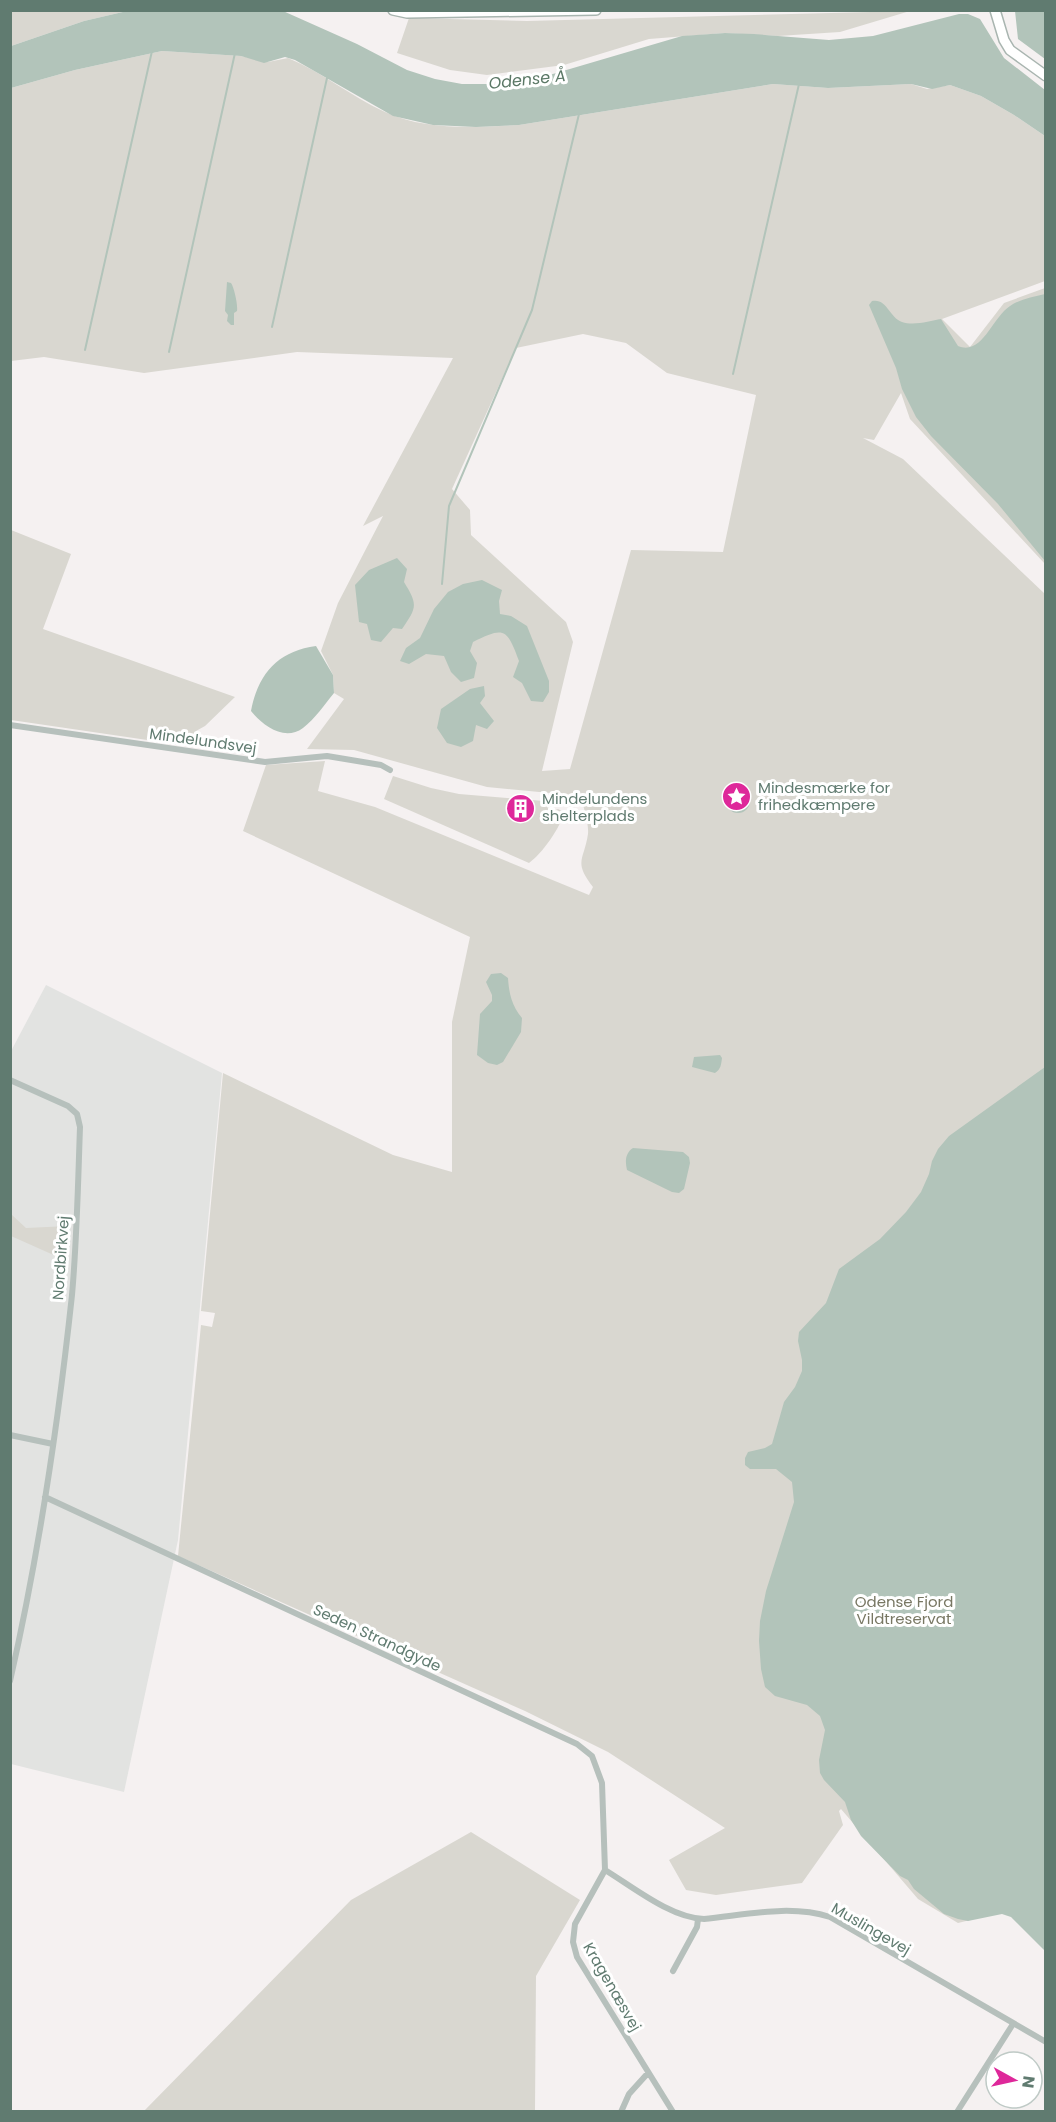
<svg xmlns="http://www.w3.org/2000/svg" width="1056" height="2122" viewBox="0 0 1056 2122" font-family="Poppins,sans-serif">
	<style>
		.built { fill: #e2e3e1 }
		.green { fill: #d9d7d0; fill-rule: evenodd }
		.water { fill: #b2c4ba }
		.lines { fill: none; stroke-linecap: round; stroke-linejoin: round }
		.stream { stroke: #b2c4ba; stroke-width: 2 }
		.secondary-casing { stroke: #a9b5b0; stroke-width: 12 }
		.street { stroke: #b6c0bc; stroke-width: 6 }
		.secondary { stroke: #fff; stroke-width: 9 }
		.labels { text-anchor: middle; stroke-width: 6; stroke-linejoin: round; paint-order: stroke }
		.street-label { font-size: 15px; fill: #607b70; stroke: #fff }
		.poi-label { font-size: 15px; fill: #607b70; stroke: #fff; text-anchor: start }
		.park-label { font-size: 15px; fill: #787763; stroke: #fff }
		.water-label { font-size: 16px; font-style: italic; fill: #5b7866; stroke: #fff }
	</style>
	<rect width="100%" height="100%" fill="#f5f1f1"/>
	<path class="built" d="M 46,985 L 222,1073 L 178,1540 L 124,1792 L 11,1764 L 10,1053 Z"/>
	<path class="green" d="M 11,11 L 127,11 L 84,21 L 11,46 Z
		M 910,11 L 840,32 L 778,36 L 725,33 L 649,39 L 564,65 L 487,75 L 450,70 L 397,53 L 409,18 L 527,21 Z
		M 162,51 L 241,56 L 268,62 L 288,58 C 322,72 352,97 385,112 C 426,131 475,127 519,125 L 773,84 L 828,88 L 911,84 L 927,89 L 950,85 L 981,96 L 1014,115 L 1045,136 L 1045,281 L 942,319 L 970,347 L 1004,303 L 1045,288 L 1045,564 L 910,419 L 901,393 L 874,440 L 863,438 L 903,459 L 1045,594 L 1045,1940 L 1032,1926 L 1002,1912 L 958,1923 L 918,1899 L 841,1809 L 839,1811 L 843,1825 L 802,1883 L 716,1895 L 686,1890 L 669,1860 L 725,1828 L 608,1752 L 525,1711 L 178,1556 L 201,1325 L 212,1327 L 215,1313 L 201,1311 L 223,1073 L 393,1155 L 452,1172 L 452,1022 L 470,937 L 243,831 L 266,765 L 325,761 L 318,791 L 375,807 L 589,895 L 593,887 C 573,861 584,861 588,834 C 589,822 583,807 581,796 L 487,787 L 354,750 L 307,749 L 344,699 L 334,693 L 333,675 L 321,651 L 338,603 L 383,516 L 363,526 L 453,358 L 297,352 L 144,373 L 44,357 L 11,361 L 11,88 L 75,70 ZM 583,334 L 626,343 L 667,373 L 756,395 L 723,552 L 631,550 L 570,769 L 542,771 L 573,642 L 566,622 L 471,535 L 470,510 L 452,489 L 516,348 Z
		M 11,530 L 71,554 L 43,629 L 235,697 L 205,726 L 196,731 L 195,747 L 11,720 Z
		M 393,776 L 431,788 L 459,794 L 544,801 L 550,812 L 558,809 L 564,812 C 561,827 542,854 529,863 L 384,799 Z
		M 10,1207 L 12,1215 L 26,1228 L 68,1226 L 67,1261 L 11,1236 Z
		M 471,1832 L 580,1900 L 536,1976 L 535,2111 L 144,2111 L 351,1900 Z"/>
	<path class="water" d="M 127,11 L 283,11 L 357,44 L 407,70 L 435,79 L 462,84 L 496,84 L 529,81 L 682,36 L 725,33 L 754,34 L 829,40 L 873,36 L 959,14 L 968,14 L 980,19 L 1004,58 L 1045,90 L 1045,136 L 1014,115 L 981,96 L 950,85 L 932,89 L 911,84 L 828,88 L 773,84 L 519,125 L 476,127 L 433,125 L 393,116 L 295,60 L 285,57 L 264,63 L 241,56 L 162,51 L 75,70 L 11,88 L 11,46 L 84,21 Z
		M 1015,11 L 1045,11 L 1045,59 L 1018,39 Z
		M 227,282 L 231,283 C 234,287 238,305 237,311 L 234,313 L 234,325 L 231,325 L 227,321 L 228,315 L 225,311 Z
		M 1045,294 L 1046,294 L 1045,561 L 998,504 L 931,436 L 916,417 L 902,389 L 896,368 L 869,305 L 872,301 C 887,298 889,317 902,322 C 914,326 930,321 941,319 L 958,346 C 982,356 992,318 1010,306 C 1020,299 1033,297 1045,294 Z
		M 397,558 L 407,569 L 404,582 C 418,605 417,607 402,629 L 393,628 L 381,642 L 371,640 L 367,624 L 359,622 L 355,585 L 369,570 Z
		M 482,580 L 502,590 L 499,601 L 500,614 L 511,616 L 527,626 L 549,681 L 549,692 L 543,702 L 531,701 L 522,683 L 513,677 L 519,661 C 507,629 505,626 473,642 L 470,651 L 477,663 L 474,678 L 461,682 L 451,672 L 444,656 L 426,654 L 409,664 L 400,661 L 406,648 L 420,638 L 434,609 L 448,592 L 463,584 Z
		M 316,646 L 333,675 L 334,693 C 325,704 315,719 303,728 C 284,742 262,725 251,711 C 258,674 278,651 316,646 Z
		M 484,686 L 485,696 L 480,703 L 494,721 L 487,729 L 476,725 L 473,741 L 461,747 L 447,743 L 437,728 L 441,709 L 470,689 Z
		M 501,973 L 508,978 C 509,994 512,1006 522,1018 L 521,1032 L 503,1062 L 497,1065 L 488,1063 L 477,1055 L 480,1014 L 492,1001 L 492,995 L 486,982 L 491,974 Z
		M 720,1055 L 722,1058 C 721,1065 721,1069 715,1073 L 692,1067 L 694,1057 Z
		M 1045,1067 L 1045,1951 L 1011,1917 L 1002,1914 L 968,1921 L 958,1919 L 944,1914 L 914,1889 L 908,1880 L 900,1876 L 861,1836 L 851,1820 L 845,1802 L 824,1780 L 820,1773 L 819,1760 L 825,1730 L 820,1716 L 807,1705 L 775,1696 L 765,1687 L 761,1669 L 759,1641 L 760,1621 L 766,1591 L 794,1502 L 792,1482 L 776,1469 L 750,1469 L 745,1465 L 745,1458 L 748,1452 L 765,1448 L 772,1444 L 784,1402 L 795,1387 L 802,1371 L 802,1360 L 798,1341 L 799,1332 L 826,1303 L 839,1269 L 880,1239 L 906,1212 L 921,1192 L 929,1174 L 932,1161 L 938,1149 L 949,1136 Z
		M 633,1148 L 683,1152 L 689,1157 L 690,1163 L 684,1189 L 679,1193 L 672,1192 L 627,1170 C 625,1162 625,1153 633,1148 Z"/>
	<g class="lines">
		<path class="stream" d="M 272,327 L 327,78
			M 85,350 L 152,51
			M 169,352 L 235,53
			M 733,374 L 799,84
			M 442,584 L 449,506 L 532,310 L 579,114
			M727 801a11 11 0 1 1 22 0a11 11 0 1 1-22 0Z"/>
		<defs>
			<path id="secondary" d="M 393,10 L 407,13 L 596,10
				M 995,10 L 1004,40 L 1010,50 L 1046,76"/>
		</defs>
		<use href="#secondary" class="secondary-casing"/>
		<path class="street" d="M 10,725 L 265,762 L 327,756 L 381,765 L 390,770
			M 10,1080 L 68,1106 L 77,1114 L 80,1127 C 78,1183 77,1239 72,1295 C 58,1425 39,1554 10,1681
			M 10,1435 L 53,1444
			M 45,1497 L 577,1744 L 592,1756 L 602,1783 L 605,1870
			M 605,1870 C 633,1887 671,1918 704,1919 C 745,1915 790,1904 830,1917 L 1046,2042
			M 605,1870 L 575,1924 L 573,1942 L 577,1957 L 673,2112
			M 673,1971 L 697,1927 L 698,1919
			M 621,2112 L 629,2094 L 648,2073
			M 957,2112 L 1013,2024"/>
		<use href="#secondary" class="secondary"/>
	</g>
	<defs>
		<symbol id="sight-disc" viewBox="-11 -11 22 22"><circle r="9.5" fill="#de289a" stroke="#fff"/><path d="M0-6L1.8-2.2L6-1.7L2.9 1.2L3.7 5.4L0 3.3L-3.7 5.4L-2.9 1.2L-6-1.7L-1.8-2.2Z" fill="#fff"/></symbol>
		<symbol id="building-disc" viewBox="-11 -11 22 22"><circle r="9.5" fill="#de289a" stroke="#fff"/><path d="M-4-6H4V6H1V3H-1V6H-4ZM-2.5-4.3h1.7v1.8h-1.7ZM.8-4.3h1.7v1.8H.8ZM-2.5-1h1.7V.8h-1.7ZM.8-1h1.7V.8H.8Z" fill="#fff"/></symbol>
	</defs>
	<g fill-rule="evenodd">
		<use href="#sight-disc" x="720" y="780" width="33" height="33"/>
		<use href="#building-disc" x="504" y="792" width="33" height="33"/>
	</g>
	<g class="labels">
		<g class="street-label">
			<text transform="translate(203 741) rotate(8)" y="5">Mindelundsvej</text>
			<text transform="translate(61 1258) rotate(-86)" y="5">Nordbirkvej</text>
			<text transform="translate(377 1638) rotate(25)" y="5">Seden Strandgyde</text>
			<text transform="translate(871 1929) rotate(30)" y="5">Muslingevej</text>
			<text transform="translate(612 1987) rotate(60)" y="5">Kragenæsvej</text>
		</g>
		<g class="poi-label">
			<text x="758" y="793">Mindesmærke for<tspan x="758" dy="17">frihedkæmpere</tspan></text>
			<text x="542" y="804">Mindelundens<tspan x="542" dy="17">shelterplads</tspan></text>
		</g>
		<g class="park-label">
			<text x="904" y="1607">Odense Fjord<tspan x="904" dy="17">Vildtreservat</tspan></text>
		</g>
		<g class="water-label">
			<text transform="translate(527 79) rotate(-6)" y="6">Odense Å</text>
		</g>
	</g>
	<rect width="1056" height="2122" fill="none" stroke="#607b70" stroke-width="24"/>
	<g transform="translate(1014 2080) rotate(98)"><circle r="28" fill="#ffffff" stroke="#bfcac6" stroke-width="1.5"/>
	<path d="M0-4.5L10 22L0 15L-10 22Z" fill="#de289a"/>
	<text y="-9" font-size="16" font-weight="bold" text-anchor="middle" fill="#607b70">N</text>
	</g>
</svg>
